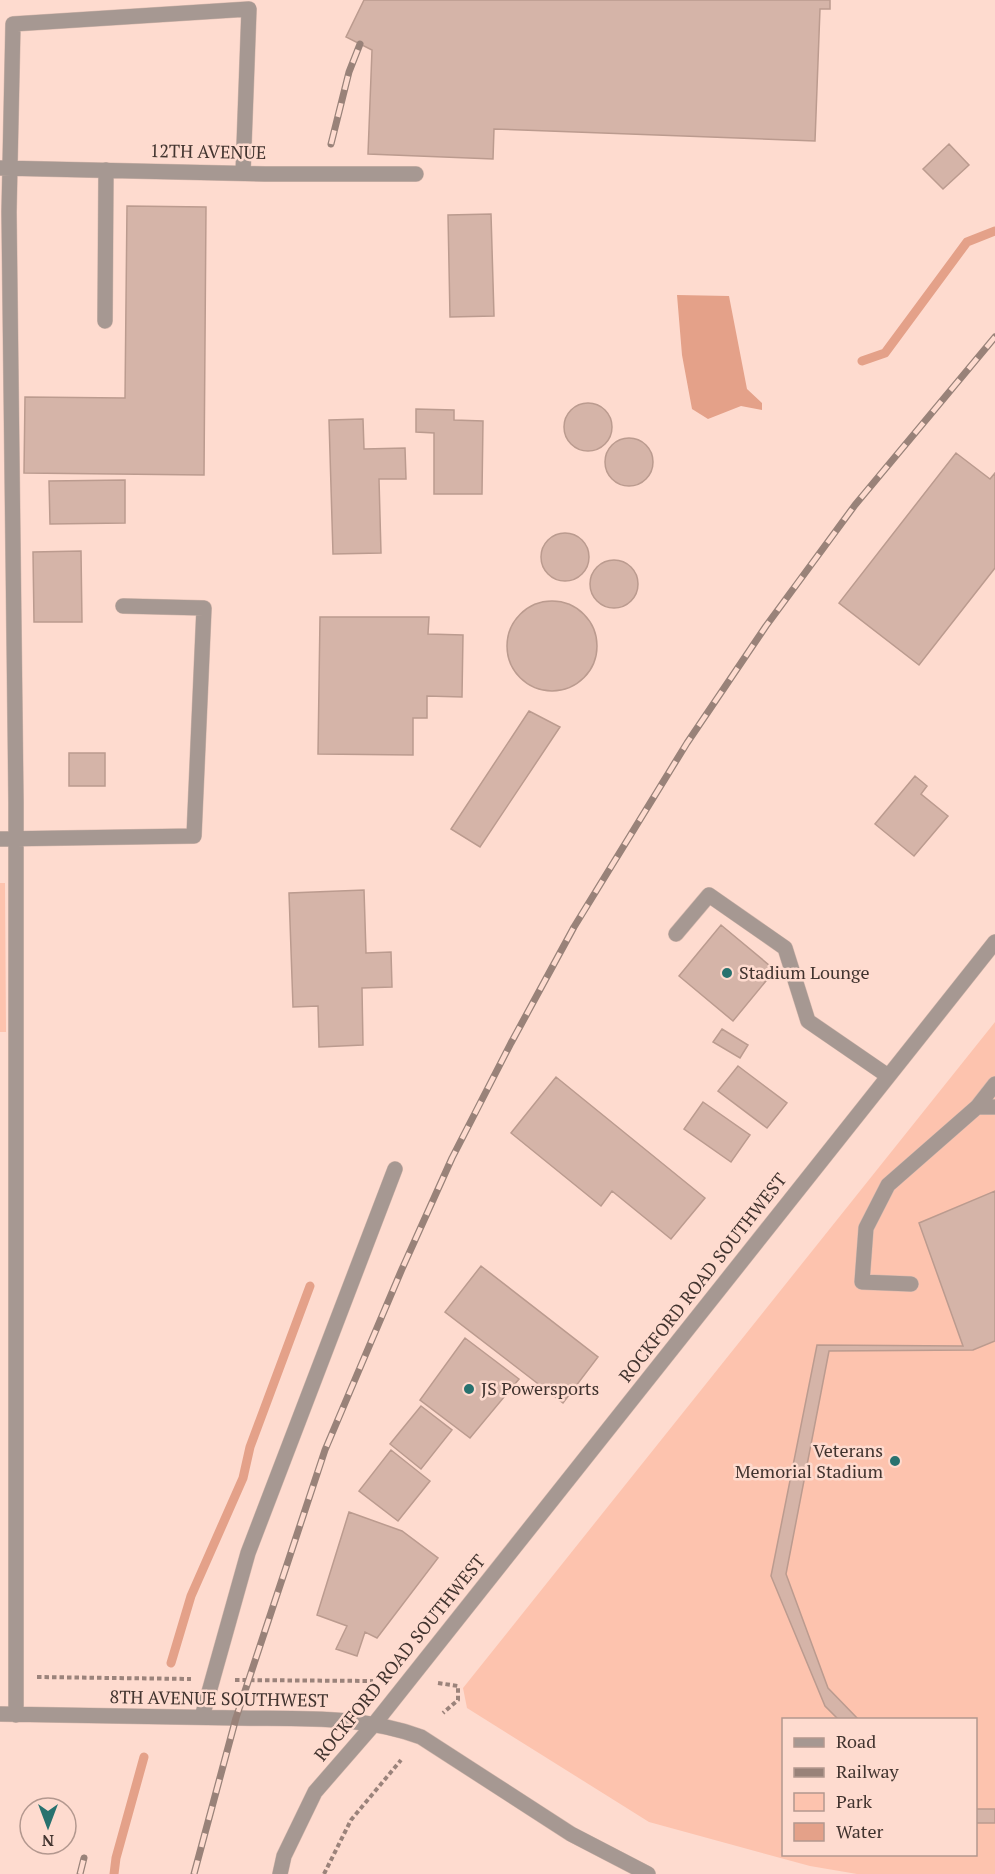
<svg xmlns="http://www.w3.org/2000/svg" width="995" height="1874" viewBox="0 0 995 1874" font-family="'PT Serif',serif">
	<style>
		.green { fill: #fdc3ae; fill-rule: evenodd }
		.water { fill: #e4a189 }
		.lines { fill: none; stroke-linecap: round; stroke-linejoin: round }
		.stream { stroke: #e4a189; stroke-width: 9 }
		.building { fill: #d5b4a8; stroke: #bb9b8f; stroke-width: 1.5 }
		.minor-casing { stroke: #d8baaf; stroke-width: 16 }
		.path { stroke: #9b837b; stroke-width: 4; stroke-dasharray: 4.5 3; stroke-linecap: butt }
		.minor { stroke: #a69892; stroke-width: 15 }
		.rail-casing { stroke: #998279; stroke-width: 7 }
		.rail { stroke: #fedbcf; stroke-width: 4.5; stroke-dasharray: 14; stroke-linecap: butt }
		.poi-dot { fill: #28726f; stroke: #fedbcf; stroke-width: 2 }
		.labels { text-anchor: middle; stroke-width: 5; stroke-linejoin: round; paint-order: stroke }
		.street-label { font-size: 18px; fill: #42342f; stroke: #fedbcf }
		.poi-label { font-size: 18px; fill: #42342f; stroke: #fedbcf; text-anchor: start }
	</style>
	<rect width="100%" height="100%" fill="#fedbcf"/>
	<path class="green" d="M 0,883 L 5,883 L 6,1032 L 0,1032 Z
		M 995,1022 L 995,1874 L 857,1874 L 810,1866 L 649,1822 L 467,1708 L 463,1688 ZM 784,1720 L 976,1720 L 976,1854 L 784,1854 Z"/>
	<path class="water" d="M 677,295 L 729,296 L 747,389 L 762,403 L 762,410 L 741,406 L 708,419 L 692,409 L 682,355 Z"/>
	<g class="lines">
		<path class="stream" d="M 862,361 L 885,353 L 967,242 L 995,231
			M 171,1663 L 191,1596 L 243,1478 L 250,1447 L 310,1286
			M 114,1874 L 116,1858 L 144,1757"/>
	</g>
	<path class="building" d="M 364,0 L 830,0 L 830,9 L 820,9 L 815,141 L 494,129 L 493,159 L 368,154 L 372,50 L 346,37 Z
		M 949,144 L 969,165 L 943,189 L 923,169 Z
		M 127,206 L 206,207 L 204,475 L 24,473 L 25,397 L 125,398 Z
		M 491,214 L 494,316 L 450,317 L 448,215 Z
		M564 427a24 24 0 1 1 48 0a24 24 0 1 1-48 0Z
		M 416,409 L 454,410 L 454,420 L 483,421 L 482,494 L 434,494 L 434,433 L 416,432 Z
		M 363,419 L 364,449 L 405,448 L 406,479 L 379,479 L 381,553 L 333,554 L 329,420 Z
		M605 462a24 24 0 1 1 48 0a24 24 0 1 1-48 0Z
		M 956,453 L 990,479 L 995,473 L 995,568 L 919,665 L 839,603 Z
		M 125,480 L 125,523 L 50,524 L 49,481 Z
		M541 557a24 24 0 1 1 48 0a24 24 0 1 1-48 0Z
		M 81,551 L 82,622 L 34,622 L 33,552 Z
		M590 584a24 24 0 1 1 48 0a24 24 0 1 1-48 0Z
		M507 646a45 45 0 1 1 90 0a45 45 0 1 1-90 0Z
		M 320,617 L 429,617 L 428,634 L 463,635 L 462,697 L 427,696 L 427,718 L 413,718 L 413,755 L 318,754 Z
		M 529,711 L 560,727 L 480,847 L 451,829 Z
		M 69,753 L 105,753 L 105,786 L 69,786 Z
		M 915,776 L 927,786 L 921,794 L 948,816 L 914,856 L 875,824 Z
		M 364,890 L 366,953 L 391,952 L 392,987 L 362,988 L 363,1045 L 319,1047 L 318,1006 L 293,1007 L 289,893 Z
		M 721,925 L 775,970 L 733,1021 L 679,976 Z
		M 722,1029 L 748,1045 L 740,1058 L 713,1042 Z
		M 738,1066 L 787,1103 L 767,1128 L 718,1091 Z
		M 556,1077 L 705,1198 L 671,1239 L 612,1191 L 601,1206 L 511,1133 Z
		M 703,1102 L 750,1135 L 731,1162 L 684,1129 Z
		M 995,1191 L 995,1341 L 973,1350 L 829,1351 L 786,1574 L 828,1688 L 859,1720 L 839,1720 L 825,1706 L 771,1576 L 817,1345 L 963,1346 L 919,1223 Z
		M 481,1266 L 598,1357 L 563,1403 L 445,1312 Z
		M 465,1338 L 519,1379 L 470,1438 L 420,1400 Z
		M 421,1406 L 452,1430 L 421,1469 L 390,1444 Z
		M 391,1450 L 430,1481 L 398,1521 L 359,1491 Z
		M 349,1512 L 402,1531 L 438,1558 L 377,1638 L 365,1632 L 357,1656 L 336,1649 L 347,1626 L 317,1615 Z
		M 976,1809 L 995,1809 L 995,1823 L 976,1823 Z"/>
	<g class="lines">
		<defs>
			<path id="minor" d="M 0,168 L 265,174 L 416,174
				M 105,321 L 106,170
				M 0,839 L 194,836 L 204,608 L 123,606
				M 676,934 L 709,895 L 785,948 L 808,1021 L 888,1076
				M 995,1084 L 977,1107 L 995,1107
				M 911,1284 L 862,1282 L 866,1228 L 888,1185 L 977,1107
				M 0,1714 C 79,1716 158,1716 237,1718 C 299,1719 362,1715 421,1737 L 571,1834 L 648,1874
				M 16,1715 L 16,802 L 9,212 L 13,24 L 249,9 L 243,173
				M 202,1717 L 248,1553 L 395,1169
				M 280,1874 L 284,1856 L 315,1792 L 375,1723 L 995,942"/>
		</defs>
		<use href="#minor" class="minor-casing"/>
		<path class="path" d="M 37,1677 L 191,1679
			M 235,1680 L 373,1681
			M 438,1683 L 458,1686 L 458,1700 L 443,1713
			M 324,1874 L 351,1820 L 401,1760"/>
		<use href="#minor" class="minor"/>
		<defs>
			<path id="rail" d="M 331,144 L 349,72 L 360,44
				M 80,1874 L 84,1858
				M 194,1874 L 236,1718 L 325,1450 L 402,1269 L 452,1158 L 511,1043 L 574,927 L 687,743 L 766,626 L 855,505 L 995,337"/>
		</defs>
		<use href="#rail" class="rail-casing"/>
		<use href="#rail" class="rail"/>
	</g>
	<g class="poi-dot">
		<circle cx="727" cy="973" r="6"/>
		<circle cx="469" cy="1389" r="6"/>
		<circle cx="895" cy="1461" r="6"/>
	</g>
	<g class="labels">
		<g class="street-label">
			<text transform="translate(208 152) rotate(1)" y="6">12TH AVENUE</text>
			<text transform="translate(703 1278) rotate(-52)" y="6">ROCKFORD ROAD SOUTHWEST</text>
			<text transform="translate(400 1658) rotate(-51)" y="6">ROCKFORD ROAD SOUTHWEST</text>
			<text transform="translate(219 1699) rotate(1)" y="6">8TH AVENUE SOUTHWEST</text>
		</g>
		<g class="poi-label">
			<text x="739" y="979">Stadium Lounge</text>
			<text x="481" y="1395">JS Powersports</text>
			<text x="883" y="1457" text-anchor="end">Veterans<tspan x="883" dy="21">Memorial Stadium</tspan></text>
		</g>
	</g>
	<rect x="782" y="1718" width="195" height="138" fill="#fedbcf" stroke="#b3988f" stroke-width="1.5"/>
	<rect x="794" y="1738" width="30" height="9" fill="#a69892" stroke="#b3988f" stroke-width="1.5"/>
	<text x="836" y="1748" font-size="18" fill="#42342f">Road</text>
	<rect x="794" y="1768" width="30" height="9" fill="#998279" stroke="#b3988f" stroke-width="1.5"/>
	<text x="836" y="1778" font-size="18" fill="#42342f">Railway</text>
	<rect x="794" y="1793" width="30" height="18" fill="#fdc3ae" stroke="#b3988f" stroke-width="1.5"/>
	<text x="836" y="1808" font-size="18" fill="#42342f">Park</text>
	<rect x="794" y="1823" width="30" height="18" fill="#e4a189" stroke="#b3988f" stroke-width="1.5"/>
	<text x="836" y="1838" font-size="18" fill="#42342f">Water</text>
	<g transform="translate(48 1826) rotate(180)"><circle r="28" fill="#fedbcf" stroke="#b3988f" stroke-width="1.5"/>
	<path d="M0-4.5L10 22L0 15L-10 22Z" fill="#28726f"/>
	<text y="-9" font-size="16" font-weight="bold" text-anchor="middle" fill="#42342f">N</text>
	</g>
</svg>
